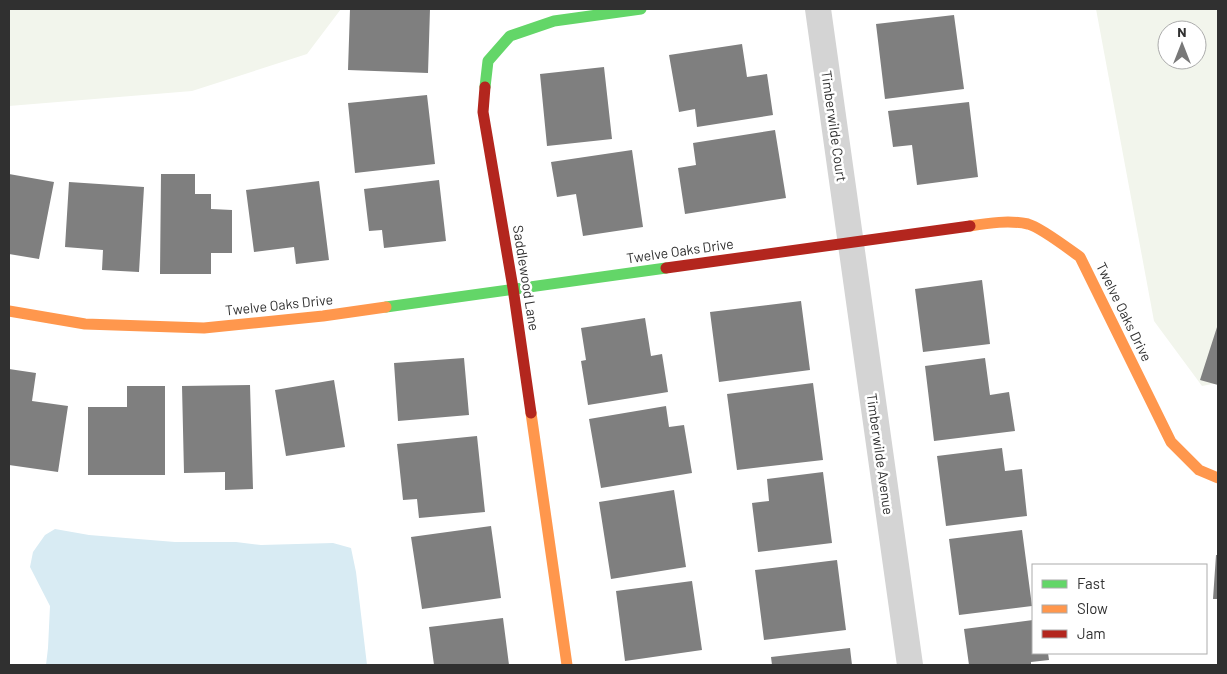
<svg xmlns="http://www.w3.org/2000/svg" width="1227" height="674" viewBox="0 0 1227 674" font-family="Barlow,sans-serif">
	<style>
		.green { fill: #f2f5ec; fill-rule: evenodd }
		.water { fill: #d8ebf3 }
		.building { fill: #7f7f7f }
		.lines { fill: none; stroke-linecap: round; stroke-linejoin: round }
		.street { stroke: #d4d4d4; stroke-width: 26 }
		.fast { stroke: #63d668; stroke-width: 11 }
		.slow { stroke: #ff974d; stroke-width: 11 }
		.jam { stroke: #b3261e; stroke-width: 11 }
		.labels { text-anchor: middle; stroke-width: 5; stroke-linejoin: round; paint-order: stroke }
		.street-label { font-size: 14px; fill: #303030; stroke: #fff }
	</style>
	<rect width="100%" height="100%" fill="#fff"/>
	<path class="green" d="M 9,9 L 341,9 L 307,54 L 192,91 L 9,106 Z
		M 1096,9 L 1218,9 L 1218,381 L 1217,383 L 1202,386 L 1154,321 ZM 1167,30 L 1197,30 L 1197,60 L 1167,60 Z"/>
	<path class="water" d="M 55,529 L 89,535 L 175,542 L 236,542 L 261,545 L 333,543 L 351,548 L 356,572 L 367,665 L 46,665 L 48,648 L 50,606 L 30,567 L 33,552 L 45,535 Z"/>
	<path class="building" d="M 350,9 L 430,9 L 428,73 L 348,70 Z
		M 954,15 L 964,89 L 885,99 L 876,24 Z
		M 742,44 L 747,77 L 767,74 L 773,115 L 697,127 L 695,109 L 679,112 L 669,55 Z
		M 604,67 L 612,139 L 547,146 L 540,74 Z
		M 427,95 L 435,164 L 355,173 L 348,103 Z
		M 969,102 L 978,177 L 917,185 L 912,145 L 893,147 L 888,111 Z
		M 775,130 L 786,198 L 685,214 L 678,168 L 696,165 L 693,143 Z
		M 632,150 L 643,227 L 583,236 L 576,194 L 557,197 L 551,162 Z
		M 9,174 L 54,182 L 39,259 L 9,254 Z
		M 161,174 L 195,174 L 195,194 L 211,194 L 211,209 L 232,210 L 232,253 L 211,253 L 211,274 L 160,274 Z
		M 439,180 L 446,241 L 384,248 L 382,230 L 369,231 L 364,189 Z
		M 319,181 L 329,260 L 296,264 L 294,247 L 254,252 L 246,190 Z
		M 69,182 L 144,187 L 139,272 L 102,270 L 103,250 L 65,247 Z
		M 982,280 L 990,344 L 923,352 L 915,289 Z
		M 801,301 L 810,370 L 719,382 L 710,312 Z
		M 645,318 L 651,356 L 662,354 L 668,392 L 588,405 L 581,361 L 586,360 L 581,328 Z
		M 1218,324 L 1218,385 L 1200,380 Z
		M 464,358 L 469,415 L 398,421 L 394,363 Z
		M 985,358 L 990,395 L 1009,392 L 1015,431 L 934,441 L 925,366 Z
		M 9,369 L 36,373 L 32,401 L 68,406 L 58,472 L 9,465 Z
		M 334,380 L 345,447 L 286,456 L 275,390 Z
		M 813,383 L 823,460 L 737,470 L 727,394 Z
		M 250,385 L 253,489 L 225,490 L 225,472 L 184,473 L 182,386 Z
		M 127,386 L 165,386 L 165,475 L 88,475 L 88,407 L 127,407 Z
		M 666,406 L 669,427 L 684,425 L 692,473 L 601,488 L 589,419 Z
		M 477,436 L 485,512 L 419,518 L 417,499 L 403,500 L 397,444 Z
		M 1002,448 L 1005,471 L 1022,469 L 1027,516 L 946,526 L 937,456 Z
		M 823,472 L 832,543 L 758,552 L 752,503 L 769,501 L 767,479 Z
		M 674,490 L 686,567 L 611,579 L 599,502 Z
		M 491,526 L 501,598 L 422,609 L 411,537 Z
		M 1022,530 L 1032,606 L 959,615 L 949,539 Z
		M 1216,555 L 1218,555 L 1218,599 L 1213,599 Z
		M 837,560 L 846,630 L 764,640 L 755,570 Z
		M 692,581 L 702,650 L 625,661 L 616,591 Z
		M 503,618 L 509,665 L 434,665 L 429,627 Z
		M 1033,620 L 1033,653 L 1048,653 L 1049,660 L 1031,662 L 1031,665 L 969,665 L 964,629 Z
		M 850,648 L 852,665 L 772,665 L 771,657 Z"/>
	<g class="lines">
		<path class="street" d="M 818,9 L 910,665"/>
		<path class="fast" d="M 485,87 L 488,61 L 510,36 L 554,21 L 641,9
			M 386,307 L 666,268"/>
		<path class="slow" d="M 970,226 C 989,223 1009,220 1028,224 C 1040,227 1069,249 1080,257 L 1171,442 L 1199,470 L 1218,478
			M 9,311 L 85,324 L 204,328 L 323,316 L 386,307
			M 531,413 L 567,665"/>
		<path class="jam" d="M 485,87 L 483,112 L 513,288 L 531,413
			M 666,268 L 970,226"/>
	</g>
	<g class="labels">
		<g class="street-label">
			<text transform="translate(834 126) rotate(82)" y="5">Timberwilde Court</text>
			<text transform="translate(680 251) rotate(-8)" y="5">Twelve Oaks Drive</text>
			<text transform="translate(526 278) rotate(81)" y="5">Saddlewood Lane</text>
			<text transform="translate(279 305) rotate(-6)" y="5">Twelve Oaks Drive</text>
			<text transform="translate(1124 312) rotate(64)" y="5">Twelve Oaks Drive</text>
			<text transform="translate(880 454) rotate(82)" y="5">Timberwilde Avenue</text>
		</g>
	</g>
	<rect width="1227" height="674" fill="none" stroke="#303030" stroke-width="20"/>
	<rect x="1032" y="564" width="175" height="90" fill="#ffffff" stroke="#acacac"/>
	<rect x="1042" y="580" width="25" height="8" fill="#63d668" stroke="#acacac"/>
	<text x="1077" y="589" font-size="15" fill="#303030">Fast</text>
	<rect x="1042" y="605" width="25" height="8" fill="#ff974d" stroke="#acacac"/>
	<text x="1077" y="614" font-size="15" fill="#303030">Slow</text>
	<rect x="1042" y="630" width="25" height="8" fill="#b3261e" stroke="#acacac"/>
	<text x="1077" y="639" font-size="15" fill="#303030">Jam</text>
	<g transform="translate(1182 45)"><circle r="24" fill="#ffffff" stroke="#acacac"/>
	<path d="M0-4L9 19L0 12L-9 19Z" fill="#787878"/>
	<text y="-8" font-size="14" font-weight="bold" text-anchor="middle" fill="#303030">N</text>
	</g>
</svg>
